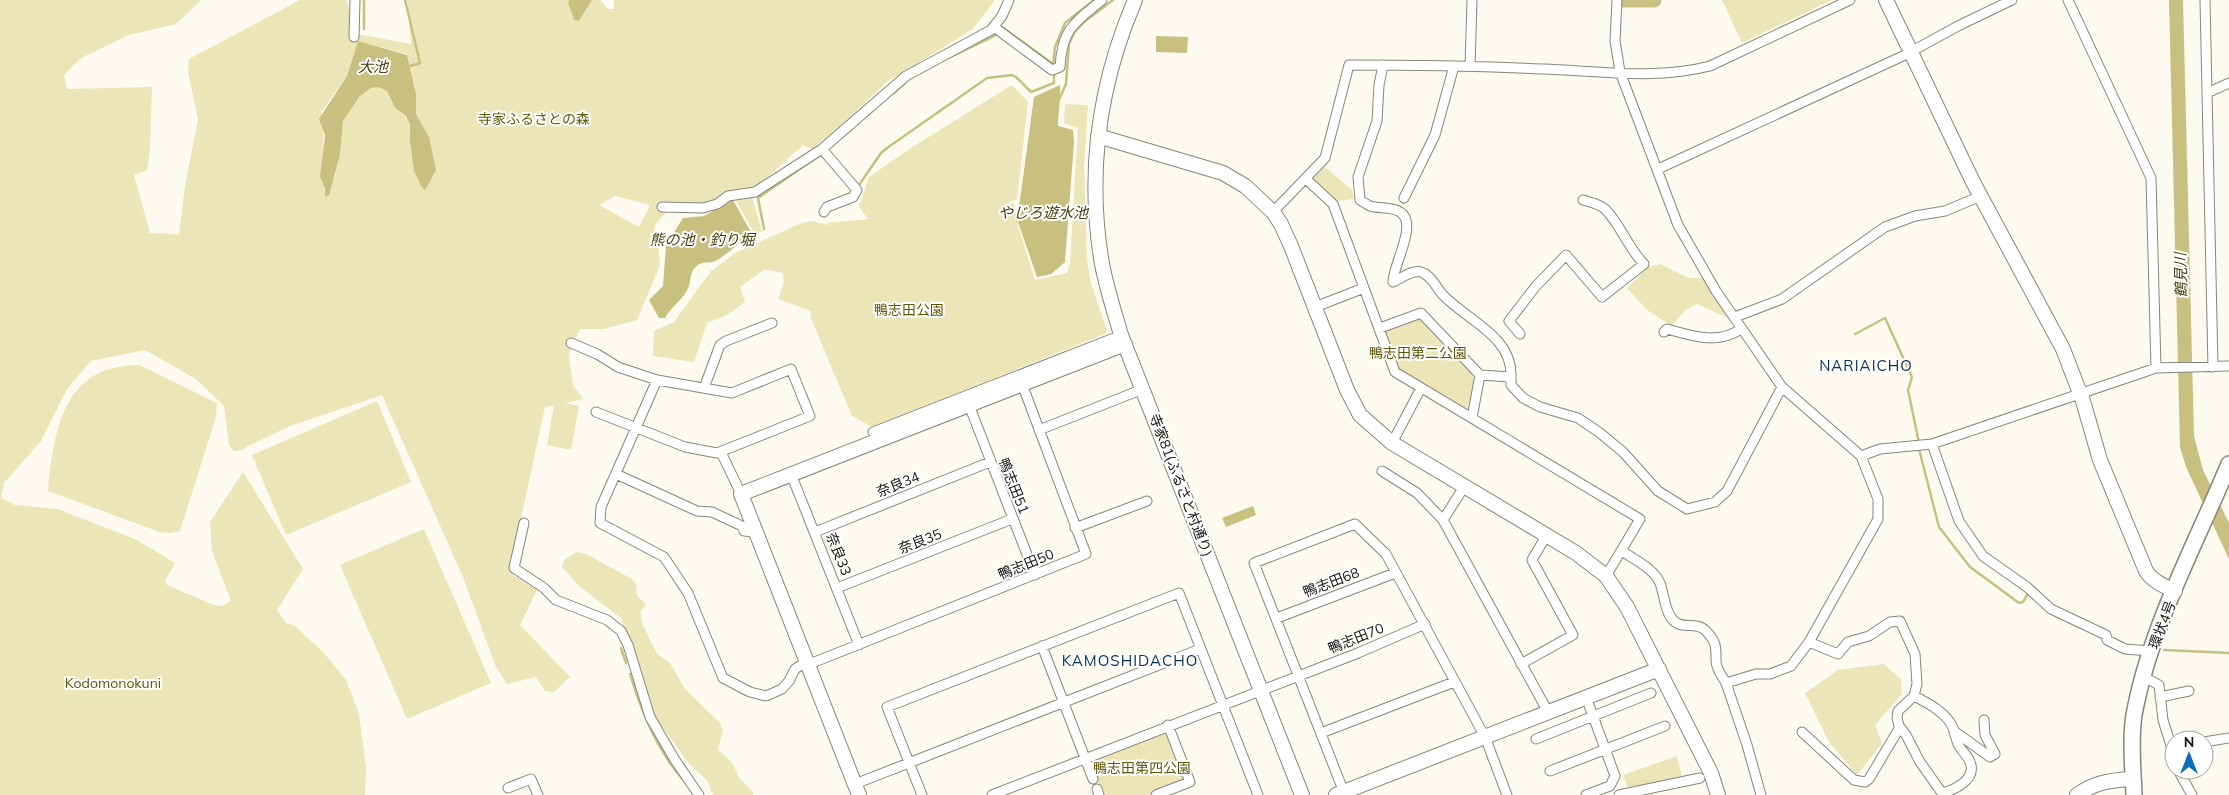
<svg xmlns="http://www.w3.org/2000/svg" width="2229" height="795" viewBox="0 0 2229 795" font-family="Mulish,'Noto Sans JP',sans-serif">
	<style>
		.green { fill: #ece5b8; fill-rule: evenodd }
		.water { fill: #c9bf7f }
		.lines { fill: none; stroke-linecap: round; stroke-linejoin: round }
		.stream { stroke: #c9bf7f; stroke-width: 2.5 }
		.river { stroke: #c9bf7f; stroke-width: 15 }
		.street-casing { stroke: #87857b; stroke-width: 11 }
		.secondary-casing { stroke: #87857b; stroke-width: 16 }
		.primary-casing { stroke: #87857b; stroke-width: 18 }
		.street { stroke: #fff; stroke-width: 9 }
		.secondary { stroke: #fff; stroke-width: 14 }
		.primary { stroke: #fff; stroke-width: 15 }
		.labels { text-anchor: middle; stroke-width: 4; stroke-linejoin: round; paint-order: stroke }
		.park-label { font-size: 14px; fill: #615606; stroke: #fff }
		.street-label { font-size: 14px; fill: #13120e; stroke: #fff }
		.water-label { font-size: 15px; font-style: italic; fill: #48400d; stroke: #fff }
		.neighbourhood-label { font-size: 15px; letter-spacing: 1px; fill: #063055; stroke: #fff }
	</style>
	<rect width="100%" height="100%" fill="#fdfbef"/>
	<path class="green" d="M 0,0 L 201,0 L 176,24 L 129,35 L 81,58 L 64,75 L 67,89 L 152,87 L 150,149 L 147,170 L 134,175 L 150,233 L 179,234 L 185,186 L 198,119 L 188,72 L 189,59 L 300,0 L 346,0 L 357,34 L 411,44 L 407,0 L 569,0 L 568,3 L 574,20 L 579,21 L 592,0 L 600,0 L 608,9 L 614,9 L 614,0 L 995,0 L 973,29 L 887,82 L 842,124 L 812,149 L 803,145 L 756,187 L 700,213 L 672,206 L 655,225 L 654,234 L 658,241 L 660,265 L 637,320 L 604,329 L 580,329 L 569,354 L 573,385 L 583,399 L 565,403 L 579,406 L 571,450 L 547,445 L 554,405 L 545,407 L 513,556 L 513,575 L 537,590 L 520,625 L 570,677 L 554,692 L 545,691 L 536,677 L 507,684 L 496,667 L 463,577 L 382,395 L 290,426 L 248,446 L 243,450 L 234,451 L 229,445 L 224,406 L 196,379 L 145,350 L 91,361 L 67,389 L 41,441 L 4,483 L 1,498 L 15,505 L 57,509 L 135,539 L 175,563 L 165,581 L 167,585 L 214,605 L 222,606 L 231,601 L 212,551 L 210,522 L 243,472 L 303,569 L 277,610 L 286,623 L 295,626 L 324,653 L 346,680 L 359,714 L 366,767 L 365,795 L 0,795 ZM 358,41 L 407,54 L 416,94 L 416,114 L 429,137 L 421,186 L 414,171 L 410,141 L 410,125 L 405,116 L 395,108 L 387,91 L 378,87 L 371,88 L 360,96 L 343,121 L 340,155 L 335,175 L 325,197 C 326,187 320,182 321,174 C 323,151 325,135 321,112 L 347,76 ZM 615,196 L 650,205 L 639,227 L 599,205 Z
		M 1722,0 L 1832,0 L 1742,43 Z
		M 1012,85 L 1028,102 L 1017,199 L 1004,204 L 1014,203 L 1019,229 L 1035,280 L 1067,273 L 1070,264 L 1078,128 L 1064,123 L 1065,104 L 1088,105 L 1084,168 L 1087,258 L 1090,280 L 1107,331 L 1105,334 L 872,427 L 852,416 L 810,316 L 811,311 L 778,299 L 784,283 L 783,273 L 765,269 L 740,287 L 745,302 L 727,315 L 707,323 L 694,362 L 653,356 L 654,331 L 674,322 L 711,271 L 737,252 L 802,223 L 811,221 L 828,225 L 828,223 L 868,219 L 859,207 L 869,177 L 911,148 Z
		M 1324,166 L 1352,190 L 1354,199 L 1336,201 L 1313,181 L 1314,176 Z
		M 744,197 L 752,197 L 762,232 L 754,233 L 736,200 Z
		M 1660,264 L 1689,278 L 1704,278 L 1728,318 L 1697,304 L 1685,310 L 1672,326 L 1647,310 L 1627,288 L 1648,267 Z
		M 1417,319 L 1420,319 L 1471,372 L 1474,380 L 1469,408 L 1465,410 L 1398,370 L 1385,334 L 1388,329 Z
		M 139,365 L 217,403 L 216,417 L 180,531 L 170,533 L 160,532 L 48,491 C 54,430 63,365 139,365 Z
		M 377,401 L 411,482 L 286,535 L 252,455 Z
		M 424,529 L 491,683 L 407,719 L 340,565 Z
		M 577,552 L 588,555 L 632,579 L 636,584 L 637,595 L 646,605 L 640,612 L 643,625 L 657,654 L 670,663 L 685,689 L 720,723 L 723,730 L 718,750 L 732,762 L 739,778 L 753,792 L 753,795 L 713,795 L 707,780 L 689,764 L 668,734 L 652,715 L 621,618 L 579,586 L 562,567 L 565,559 Z
		M 1883,664 L 1901,679 L 1902,694 L 1875,725 L 1882,743 L 1857,775 L 1829,742 L 1805,693 L 1838,670 Z
		M 1159,732 L 1166,733 L 1184,776 L 1182,781 L 1147,795 L 1103,795 L 1090,763 L 1092,759 Z
		M 1677,756 L 1682,777 L 1628,788 L 1623,775 Z"/>
	<path class="water" d="M 569,0 L 592,0 L 579,21 L 574,20 L 568,3 Z
		M 2169,0 L 2183,0 L 2194,436 L 2203,470 L 2229,523 L 2229,559 L 2186,467 L 2180,447 Z
		M 1156,36 L 1188,37 L 1187,53 L 1156,52 Z
		M 358,41 L 407,55 L 416,94 L 416,114 L 429,137 L 436,170 L 425,190 L 421,186 L 414,171 L 410,141 L 410,125 L 406,116 L 395,108 L 387,91 L 378,87 L 371,88 L 360,96 L 343,121 L 340,155 L 329,195 L 325,197 L 325,189 L 320,177 L 325,135 L 319,119 L 347,76 Z
		M 1060,85 C 1061,91 1058,117 1058,126 L 1073,130 L 1074,142 L 1066,248 L 1065,262 L 1051,274 L 1037,277 L 1016,216 L 1020,200 L 1034,97 Z
		M 733,200 L 753,236 C 737,242 727,256 713,262 C 708,263 702,262 698,265 C 690,270 691,279 689,286 C 684,300 671,306 665,318 L 659,318 L 649,300 L 663,286 L 666,245 L 683,218 L 704,216 Z
		M 1253,506 L 1256,515 L 1226,527 L 1222,518 Z"/>
	<g class="lines">
		<path class="stream" d="M 364,0 L 364,29
			M 405,0 L 420,63 L 407,67
			M 950,57 L 994,36 L 1002,27 L 1053,64
			M 1053,65 L 1055,47 L 1065,23 L 1094,0
			M 894,93 L 910,78
			M 1058,102 L 1066,84 L 1069,44 L 1074,33 L 1084,22 L 1113,0
			M 859,185 L 881,153 L 887,148 L 987,78 L 1012,75 L 1016,77 L 1031,92 L 1054,83 L 1054,71
			M 764,229 L 758,198 L 823,153
			M 1855,334 L 1885,318 L 1912,377 L 1908,390 L 1919,443
			M 1919,449 L 1939,527 L 1970,567 L 2019,603 L 2023,602 L 2029,592
			M 2056,616 L 2074,624
			M 621,648 L 626,663
			M 2164,650 L 2229,653
			M 630,674 C 642,713 657,750 684,781"/>
		<path class="river" d="M 1620,0 L 1654,0"/>
		<defs>
			<path id="street" d="M 1617,0 L 1615,41 L 1620,72 L 1678,225 L 1716,291 L 1782,387 L 1861,456 L 1880,449 L 1932,444 L 2156,368 L 2229,366
				M 2068,0 L 2151,178 L 2156,368
				M 2205,0 L 2213,367
				M 994,27 L 1052,70 L 1060,67 C 1062,29 1074,23 1102,0
				M 354,37 L 355,0
				M 1383,65 L 1379,85 L 1377,121 L 1358,177 L 1360,200 C 1363,202 1366,204 1370,206 C 1379,209 1392,206 1400,212 C 1419,223 1392,267 1393,282 C 1400,279 1413,269 1421,272 C 1431,275 1436,287 1442,294 C 1466,320 1513,336 1511,377 L 1480,375
				M 1470,66 L 1472,0
				M 2207,93 L 2229,83
				M 822,149 L 857,190 L 853,197 L 827,207 L 824,212
				M 1658,169 L 1905,55 L 1958,26 L 2012,0
				M 1306,179 L 1333,204 L 1395,372 L 1640,519 L 1606,576
				M 1404,198 L 1435,135 L 1454,66
				M 662,207 L 703,208 L 717,204 L 728,196 L 755,192 L 822,149 L 906,76 L 991,30 L 1002,16 L 1009,0
				M 1273,212 L 1325,158 L 1349,65 C 1414,65 1478,66 1543,69 C 1598,71 1656,80 1710,66 L 1850,0
				M 1315,307 L 1364,288
				M 1735,317 L 1782,299 L 1885,227 L 1915,216 L 1945,211 L 1981,196
				M 1380,328 L 1421,313 L 1480,375 L 1472,418
				M 1664,332 L 1667,329 C 1693,336 1717,345 1741,329
				M 1520,334 L 1509,321 L 1536,286 L 1566,255 L 1602,297 L 1644,264 C 1628,248 1621,225 1605,209 C 1599,204 1590,202 1583,200
				M 571,343 L 597,354 L 618,367 L 657,380 L 732,393 L 791,369 L 810,416 L 717,453 L 685,447 L 596,412
				M 1511,377 L 1511,385 L 1523,398 L 1540,407 L 1578,418 L 1600,433 L 1623,452 L 1658,491 L 1687,509 L 1715,502 L 1727,491 L 1782,387
				M 657,380 L 601,507 L 600,523 L 664,557 L 688,593 L 723,678 L 750,692 L 766,696 L 782,689 L 789,681 L 795,669 L 806,662
				M 704,388 L 720,345 L 726,341 L 772,323
				M 969,405 L 1035,575
				M 1039,430 L 1143,389
				M 873,432 L 1114,338
				M 1392,443 L 1421,388
				M 1932,444 L 1959,521 L 1983,556 L 2027,587 L 2051,609 L 2106,635 L 2107,640 L 2125,649 L 2151,651
				M 721,452 L 741,494
				M 1382,471 L 1417,493 L 1443,520 L 1548,712
				M 616,474 L 697,511 L 712,512 L 742,526 L 744,531 L 754,532
				M 791,474 L 859,645
				M 1443,520 L 1464,487
				M 524,523 L 514,568 L 544,588 L 556,600 L 607,620 L 621,631 L 628,645 L 650,717 L 675,760 L 699,795
				M 1075,528 L 1147,501
				M 815,532 L 990,462
				M 1622,551 C 1635,560 1653,568 1660,583 C 1664,594 1665,612 1673,620 C 1681,630 1696,621 1705,630 C 1717,642 1716,647 1716,661 C 1716,669 1722,676 1726,683 L 1756,674 L 1770,674 L 1791,666 L 1809,642 L 1878,519 L 1878,499 L 1861,456
				M 837,588 L 1012,519
				M 1277,618 L 1395,573
				M 1809,642 L 1838,654 L 1848,642 L 1869,636 L 1890,622 L 1900,621 L 1915,654 L 1917,684 L 1914,696 L 1898,711 L 1897,718 L 1899,726 L 1906,735 L 1920,762 L 1942,793 L 1942,795
				M 1042,646 L 1093,779
				M 1521,664 L 1573,635 L 1532,560 L 1546,536
				M 807,665 L 1086,554 L 1022,384
				M 2144,677 L 2159,685 L 2163,720 L 2174,755
				M 1726,683 L 1747,745 L 1761,795
				M 1914,696 C 1928,703 1947,713 1953,728 C 1955,734 1956,740 1959,746 C 1962,751 1968,756 1970,762 C 1977,779 1955,790 1942,793
				M 1586,697 L 1615,776 L 1610,786 L 1586,795
				M 2160,697 L 2189,691
				M 1954,731 L 1990,757 L 1995,754 L 1985,735 L 1984,720
				M 1802,732 L 1854,780 L 1865,782 L 1869,779 L 1900,727
				M 1321,733 L 1454,682
				M 1536,739 L 1651,693
				M 2204,742 L 2229,738
				M 2178,770 L 2192,795
				M 1550,771 L 1665,726
				M 855,784 L 1200,649
				M 508,788 L 531,779 L 538,795
				M 1097,789 L 1099,795
				M 922,795 L 887,707 L 1179,593 L 1258,795
				M 992,795 L 1358,653 L 1425,624
				M 1156,795 L 1190,782 L 1168,725
				M 1345,795 L 1254,563 L 1355,524 L 1386,554 L 1485,737 L 1507,795
				M 1619,795 L 1700,778"/>
			<path id="secondary" d="M 1135,0 C 1100,82 1087,169 1101,258 C 1105,284 1114,310 1121,335 L 1302,795
				M 1886,0 L 1973,182 L 2063,349 L 2083,401 L 2100,460 L 2146,571 C 2152,581 2164,586 2175,591
				M 1098,136 L 1223,173 L 1245,186 L 1273,212 L 1281,224 L 1291,246 L 1347,390 L 1360,415 L 1392,443 L 1576,553 L 1606,576 L 1627,607 L 1711,773 L 1718,795
				M 859,795 L 741,494 L 1125,344
				M 1336,795 L 1659,669
				M 2077,795 C 2095,782 2111,780 2133,779"/>
			<path id="primary" d="M 2134,795 C 2133,769 2130,741 2134,715 C 2150,627 2195,546 2229,464"/>
		</defs>
		<use href="#street" class="street-casing"/>
		<use href="#secondary" class="secondary-casing"/>
		<use href="#primary" class="primary-casing"/>
		<use href="#street" class="street"/>
		<use href="#secondary" class="secondary"/>
		<use href="#primary" class="primary"/>
	</g>
	<g class="labels">
		<g class="park-label">
			<text x="534" y="124">寺家ふるさとの森</text>
			<text x="909" y="315">鴨志田公園</text>
			<text x="1418" y="358">鴨志田第二公園</text>
			<text x="113" y="688">Kodomonokuni</text>
			<text x="1142" y="773">鴨志田第四公園</text>
		</g>
		<g class="street-label">
			<text transform="translate(898 484) rotate(-22)" y="5">奈良34</text>
			<text transform="translate(1181 485) rotate(69)" y="5">寺家81(ふるさと村通り)</text>
			<text transform="translate(1014 486) rotate(68)" y="5">鴨志田51</text>
			<text transform="translate(920 541) rotate(-21)" y="5">奈良35</text>
			<text transform="translate(839 554) rotate(68)" y="5">奈良33</text>
			<text transform="translate(1026 564) rotate(-22)" y="5">鴨志田50</text>
			<text transform="translate(1331 582) rotate(-21)" y="5">鴨志田68</text>
			<text transform="translate(2162 625) rotate(-69)" y="5">環状4号</text>
			<text transform="translate(1356 638) rotate(-22)" y="5">鴨志田70</text>
		</g>
		<g class="water-label">
			<text x="373" y="72">大池</text>
			<text x="1043" y="218">やじろ遊水池</text>
			<text x="702" y="245">熊の池・釣り堀</text>
			<text transform="translate(2181 275) rotate(-91)" y="5">鶴見川</text>
		</g>
		<g class="neighbourhood-label">
			<text x="1866" y="371">NARIAICHO</text>
			<text x="1130" y="666">KAMOSHIDACHO</text>
		</g>
	</g>
	<g transform="translate(2189 755)"><circle r="24" fill="#ffffff" stroke="#a1a09f"/>
	<path d="M0-4L9 19L0 12L-9 19Z" fill="#0e6bb8"/>
	<text y="-8" font-size="14" font-weight="bold" text-anchor="middle" fill="#13120e">N</text>
	</g>
</svg>
